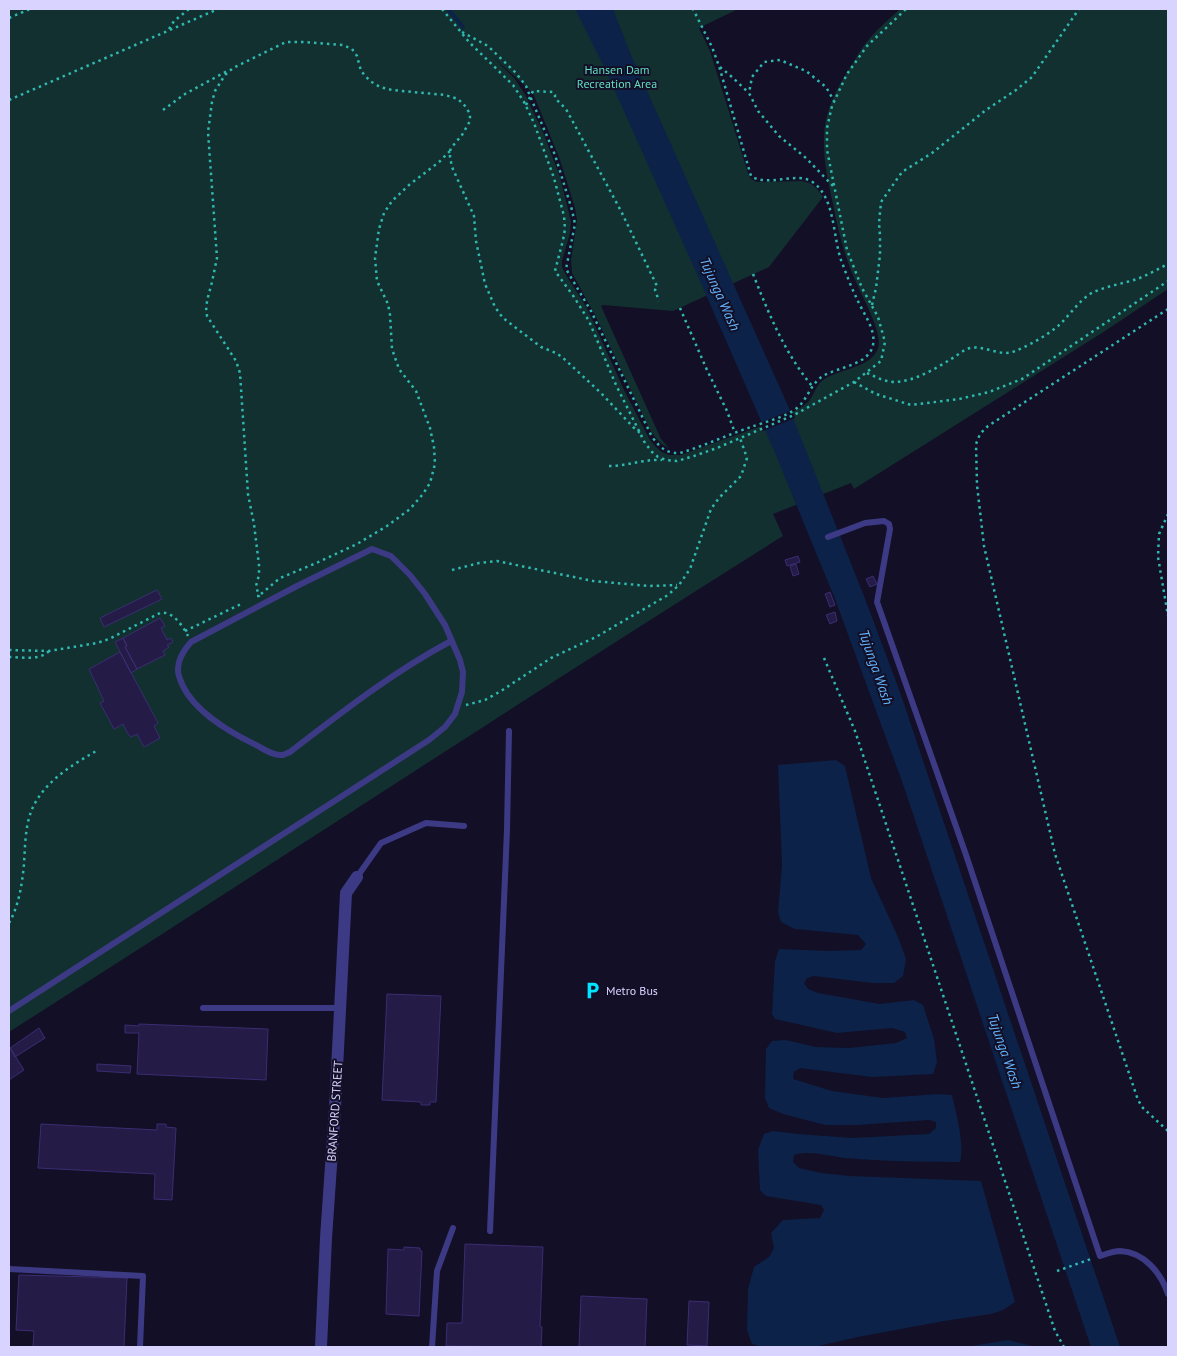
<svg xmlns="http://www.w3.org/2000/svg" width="1177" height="1356" viewBox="0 0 1177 1356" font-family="'PT Sans',sans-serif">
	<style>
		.green { fill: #12302f }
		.water { fill: #0c2248 }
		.pier { fill: #130f26 }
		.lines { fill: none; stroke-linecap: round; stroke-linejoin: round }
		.stream { stroke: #0c2248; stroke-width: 4 }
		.building { fill: #241b47; stroke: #3b2d73 }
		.path { stroke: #2fb8b0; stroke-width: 2.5; stroke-dasharray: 2.5 4; stroke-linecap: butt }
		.service { stroke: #3d3a85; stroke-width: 6 }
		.minor { stroke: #3d3a85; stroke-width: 12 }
		.labels { text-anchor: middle; stroke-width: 4; stroke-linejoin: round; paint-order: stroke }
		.park-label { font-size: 12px; fill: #5fe0c0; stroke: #130f26 }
		.poi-label { font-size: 12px; fill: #d9d4ff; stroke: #130f26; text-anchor: start }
		.street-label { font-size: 12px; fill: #d9d4ff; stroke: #130f26 }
		.water-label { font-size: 14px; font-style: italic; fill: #62b6ff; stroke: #130f26 }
	</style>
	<rect width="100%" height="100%" fill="#130f26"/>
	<path class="green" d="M 9,9 L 738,9 L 699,28 L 710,51 L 748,173 L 751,179 L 757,182 L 802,181 C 813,183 817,188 823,197 L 769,267 L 673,311 L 603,305 L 601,306 L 661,439 L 669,448 C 659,444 655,437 649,428 L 595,315 L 572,273 L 571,260 L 577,220 L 575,208 L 560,160 L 533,93 L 493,57 L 515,79 L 526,96 L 543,132 L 560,177 L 571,221 L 570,233 L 562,261 L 562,267 L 566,275 L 587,308 L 625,392 L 650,440 L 656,447 L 662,452 L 669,455 L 681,455 L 761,426 L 760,423 L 792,410 L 793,412 C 799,408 807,405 811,398 C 816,390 817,383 826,378 C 841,369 872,367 878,348 C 883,333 863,299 857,284 C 845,259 838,231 833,204 C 828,182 823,159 824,137 C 825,109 838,86 853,63 C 857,57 860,50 865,44 C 875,31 888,20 900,9 L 1168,9 L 1168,289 L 1102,333 L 854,489 L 851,483 L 773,514 L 783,536 C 523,699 267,868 9,1032 Z"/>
	<path class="water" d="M 575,9 L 613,9 L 631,55 L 789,408 L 864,596 L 901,695 L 1120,1347 L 1091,1347 L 903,784 L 835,599 L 775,453 L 700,281 L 606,71 Z
		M 836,760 L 845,766 L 871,878 L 898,937 L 906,959 L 903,976 L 894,983 L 873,983 L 814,976 L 807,978 L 804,983 L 808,989 L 818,993 L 880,1004 L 914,1000 L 923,1005 L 934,1039 L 937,1062 L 933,1074 L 872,1077 L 800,1068 L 794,1072 L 793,1079 L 832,1091 L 883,1098 L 939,1094 L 952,1095 C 956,1113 965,1145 960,1162 C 921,1162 882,1161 844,1158 C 828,1156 810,1150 794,1155 L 793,1162 L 799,1168 L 821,1173 L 850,1176 L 981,1181 L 1015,1302 L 1003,1310 L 991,1314 L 944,1321 L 858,1337 L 814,1347 L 762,1347 L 752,1344 L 747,1330 L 748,1289 L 754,1267 L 769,1257 L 774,1248 L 771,1233 L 783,1220 L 820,1218 L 824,1210 L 821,1205 L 766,1196 L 760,1190 L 758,1150 L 764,1134 L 773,1131 L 798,1134 L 852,1138 L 929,1134 L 936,1128 L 936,1122 L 929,1120 L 857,1125 L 825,1125 L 783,1114 L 769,1108 L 765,1098 L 766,1049 L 772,1041 L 786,1040 L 816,1047 L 849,1048 L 896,1043 L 907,1038 L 905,1032 L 892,1028 L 837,1033 L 775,1019 L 772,1014 L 775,961 L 779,949 L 829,951 L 861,950 L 866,944 L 858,935 L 795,929 L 781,922 L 778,912 L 782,865 L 778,765 Z
		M 1008,1340 L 1036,1347 L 965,1347 Z"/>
	<path class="pier" d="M 792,410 L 795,418 L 763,431 L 760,423 Z"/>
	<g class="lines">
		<path class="stream" d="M 448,9 L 463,27"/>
	</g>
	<path class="building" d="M 798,556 L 800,562 L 787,566 L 785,560 Z
		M 796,564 L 799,574 L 793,576 L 790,566 Z
		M 873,576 L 877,584 L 870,587 L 866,579 Z
		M 157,590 L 162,599 L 104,627 L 100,618 Z
		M 830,592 L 835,605 L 830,607 L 825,594 Z
		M 835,612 L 837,621 L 830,624 L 826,615 Z
		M 160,618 L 165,626 L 161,628 L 167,640 L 171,638 L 173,642 L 167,645 L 169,647 L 163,651 L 165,655 L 137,669 L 125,647 L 127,646 L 123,638 Z
		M 123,638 L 127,646 L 125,647 L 137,669 L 131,673 L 115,642 Z
		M 120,652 L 158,723 L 154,726 L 160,738 L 144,747 L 137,734 L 131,737 L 128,734 L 123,724 L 114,729 L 100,703 L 104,701 L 89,669 Z
		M 387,994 L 441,996 L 436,1102 L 430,1102 L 430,1105 L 421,1105 L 421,1102 L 382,1100 Z
		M 139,1024 L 268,1029 L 266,1080 L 137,1074 L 139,1033 L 125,1033 L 125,1025 L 139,1026 Z
		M 39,1028 L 45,1038 L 15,1057 L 10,1048 Z
		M 9,1046 L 24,1070 L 9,1080 Z
		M 97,1064 L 131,1066 L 130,1073 L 97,1071 Z
		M 41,1124 L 157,1130 L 157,1124 L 166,1124 L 166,1127 L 176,1128 L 172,1200 L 154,1199 L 155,1174 L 38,1168 Z
		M 465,1244 L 543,1247 L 540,1327 L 542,1327 L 541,1347 L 446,1346 L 447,1323 L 462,1323 Z
		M 404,1247 L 420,1248 L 420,1251 L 422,1251 L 419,1316 L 386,1314 L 388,1249 L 404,1250 Z
		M 19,1275 L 127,1278 L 124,1347 L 33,1347 L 34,1331 L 16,1330 Z
		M 581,1296 L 647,1299 L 645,1347 L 579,1347 Z
		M 689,1301 L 709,1302 L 707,1346 L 687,1345 Z"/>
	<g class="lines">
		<path class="path" d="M 442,9 L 469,42 L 513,85 L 524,102 L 534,123 L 554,178 L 564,216 L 565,229 L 563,240 L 555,271 L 574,297 L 589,321 L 616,385 L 645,443 L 652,452 L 658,457 L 666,460 L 677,461 L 694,456 L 717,448 L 794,415 L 854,382 L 881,361 L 885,342 L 878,317 L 862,288 L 847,250 L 827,150 L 827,128 L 832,106 L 847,74 L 867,46 L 906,9
			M 9,18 L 30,9
			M 169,29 L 174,21 L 189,9
			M 462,32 L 488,46 L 516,73 L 526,86 L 530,96 L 555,155 L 572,210 L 575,224 L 566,269 L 591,311 L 652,437 C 661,448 665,453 680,453 C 704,446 727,435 751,427 C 765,422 786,417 797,408 C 808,399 810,384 823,376 C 838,367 869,365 873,345 C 876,329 863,313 857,299 C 851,287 846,273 841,260 C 833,237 835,199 814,183 C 797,170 769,188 751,176 L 719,66 L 712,47 L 693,9
			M 720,67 L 732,77 L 749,93
			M 9,100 L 218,9
			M 526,105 L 533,91 L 553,92 L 555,95 L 555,98 L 566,109 L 621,211 L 657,286 L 655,290 L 659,301
			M 163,110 L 185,94 L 229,70
			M 833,186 L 806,158 L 779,136 L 758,111 L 749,93 L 752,77 L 764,62 L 780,60 L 806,71 L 826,87 L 834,101
			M 753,274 C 769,314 784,352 812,386
			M 872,305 L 876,288 L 880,255 L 880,236 L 879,223 L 881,202 L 902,172 L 932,153 L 986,110 L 1016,90 L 1032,77 L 1079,9
			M 680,308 L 707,370 L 727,411 L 735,433
			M 1168,309 L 988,426 L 980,434 L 976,444 L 977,485 L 984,546 L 1055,854 L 1138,1100 L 1143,1108 L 1168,1131
			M 867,373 C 876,377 885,382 895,382 C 915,381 935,369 951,359 C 957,356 962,351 967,349 C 983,343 999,358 1015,351 C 1030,345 1046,336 1058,326 C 1069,316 1078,302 1090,294 C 1104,286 1123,284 1137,279 C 1148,275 1158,269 1168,264
			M 854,382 L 876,394 L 911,405 L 959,399 L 989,392 L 1022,379 L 1168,281
			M 609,466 C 627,466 644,459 662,460
			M 1168,514 L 1159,534 L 1158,557 L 1168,616
			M 452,570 L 479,563 L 497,561 L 593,581 L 649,586 L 677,585
			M 261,594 L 280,578 L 314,564 L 357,544 L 387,526 L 410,509 L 423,494 L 430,483 L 435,464 L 434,447 L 430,428 L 416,391 L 399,369 L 392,349 L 390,315 L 388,304 L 377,281 L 375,258 L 379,229 L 384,213 L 392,201 L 409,185 L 439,162 L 450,151
			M 257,596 L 259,596 L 256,586 L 259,575 L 259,565 L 254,524 L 248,494 L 240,373 L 236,361 L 207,316 L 206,307 L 208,297 L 212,282 L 217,258 L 208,132 L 212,102 L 215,91 L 225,75 L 233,68 L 286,42 L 305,42 L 343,45 L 352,49 L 357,56 L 361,71 L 370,81 L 380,87 L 392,90 L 445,95 L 458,99 L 466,107 L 470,114 L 470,121 L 462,135 L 451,148 L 450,151 L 450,157 L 452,167 L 474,216 L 476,241 L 485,284 L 495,307 L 503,318 L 541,347 L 556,353 L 562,357 L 601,393 L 633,427 L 640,433
			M 185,631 L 241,604
			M 9,650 L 49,651 L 97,643 L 109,639 L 160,613 C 172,610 183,626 188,636
			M 9,657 C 22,657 39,661 49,651
			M 824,658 L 855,731 L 1055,1331 L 1064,1347
			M 466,705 L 485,700 L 501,691 L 551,658 L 596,637 L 668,595 L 679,585 L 690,569 L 711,509 L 719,498 L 741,476 L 747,458 L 740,438
			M 9,923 C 19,905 22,885 24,864 C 25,849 25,833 29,818 C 38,785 70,766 98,750
			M 1057,1271 L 1091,1259"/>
		<path class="service" d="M 828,537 L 865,523 L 884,521 L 889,524 L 890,529 L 877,602 L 965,852 L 1100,1256 C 1106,1254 1114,1251 1120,1251 C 1144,1252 1161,1273 1168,1294
			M 357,877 L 381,843 L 426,823 L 464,826
			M 203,1008 L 340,1008
			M 9,1011 L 429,740 L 445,727 L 455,714 L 462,692 L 463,672 L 460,660 L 445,625 L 425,594 L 410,575 L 391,556 L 372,549 L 297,586 L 191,642 C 183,651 175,663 179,676 C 188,709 229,732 258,746 C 265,750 274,756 283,755 C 285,754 288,753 290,752 C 342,712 393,672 451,641
			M 490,1231 L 507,830 L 509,731
			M 9,1269 L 143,1276 L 140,1347
			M 432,1347 L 437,1271 L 453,1228"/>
		<path class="minor" d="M 321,1347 L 326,1238 L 335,1108 L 346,893 L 357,877"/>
	</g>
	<defs>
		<symbol id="parking-bare" viewBox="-9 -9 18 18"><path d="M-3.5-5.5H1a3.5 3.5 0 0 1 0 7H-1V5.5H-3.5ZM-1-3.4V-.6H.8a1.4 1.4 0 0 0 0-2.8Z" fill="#00e5ff" stroke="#130f26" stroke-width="2.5" paint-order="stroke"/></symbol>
	</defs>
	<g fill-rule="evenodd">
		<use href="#parking-bare" x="580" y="978" width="25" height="25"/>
	</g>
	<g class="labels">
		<g class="park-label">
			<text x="617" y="74">Hansen Dam<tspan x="617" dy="14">Recreation Area</tspan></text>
		</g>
		<g class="poi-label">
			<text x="606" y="995">Metro Bus</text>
		</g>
		<g class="street-label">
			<text transform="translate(335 1111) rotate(-86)" y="4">BRANFORD STREET</text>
		</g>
		<g class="water-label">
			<text transform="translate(720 294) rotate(66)" y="5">Tujunga Wash</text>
			<text transform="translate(876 667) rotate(71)" y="5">Tujunga Wash</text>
			<text transform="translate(1005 1051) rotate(71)" y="5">Tujunga Wash</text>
		</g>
	</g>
	<rect width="1177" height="1356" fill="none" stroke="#d9d4ff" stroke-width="20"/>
</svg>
